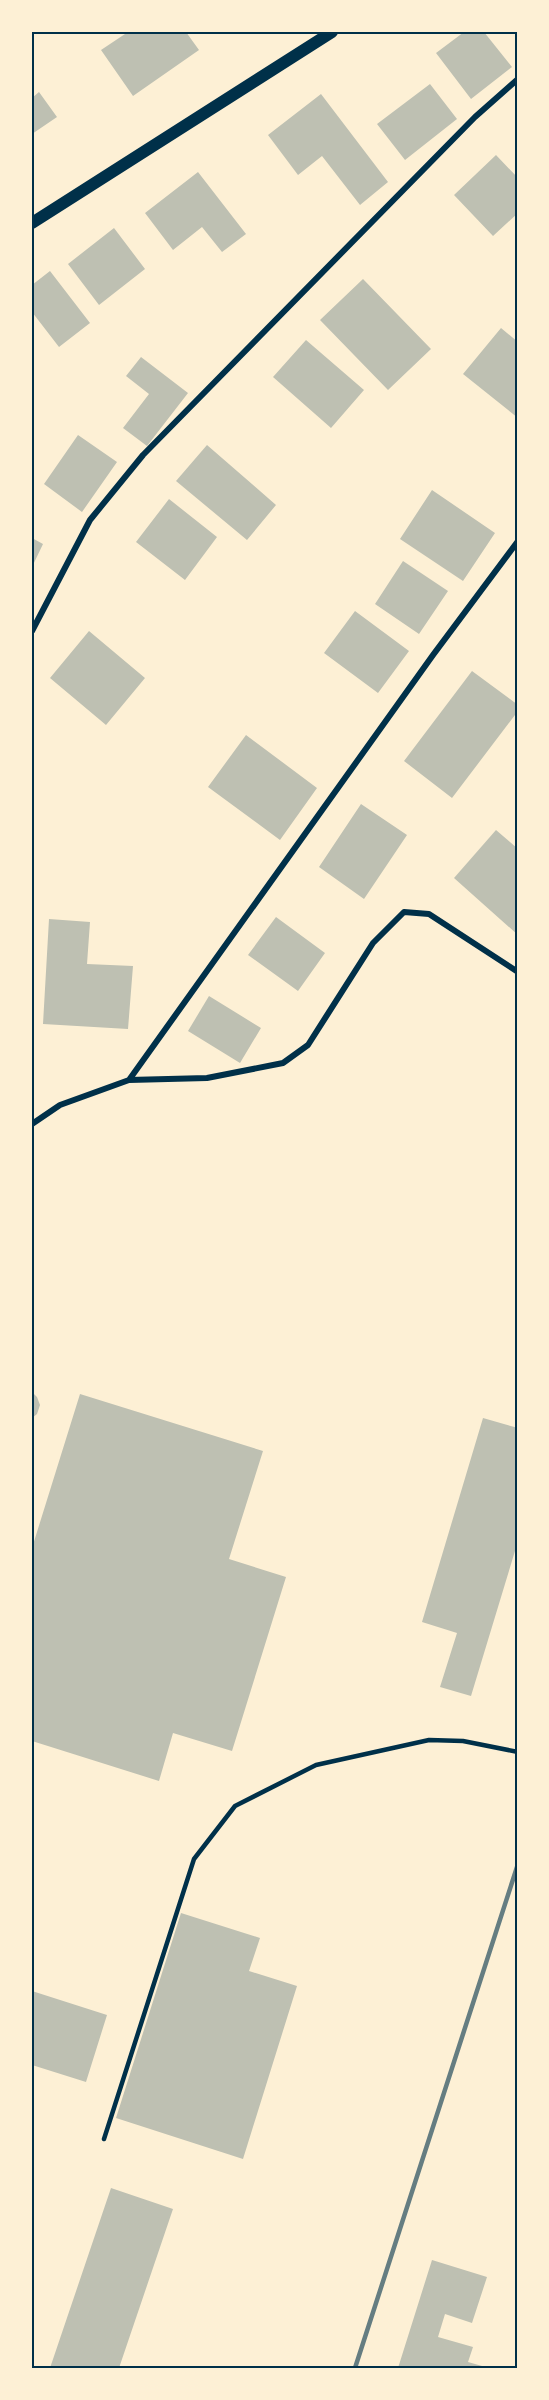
<svg xmlns="http://www.w3.org/2000/svg" width="549" height="2400" viewBox="0 0 549 2400" font-family="'Exo 2',sans-serif">
	<style>
		.building { fill: #bec0b2 }
		.lines { fill: none; stroke-linecap: round; stroke-linejoin: round }
		.service { stroke: #003049; stroke-width: 4.5 }
		.minor { stroke: #003049; stroke-width: 6 }
		.secondary { stroke: #003049; stroke-width: 12 }
		.rail { stroke: #657d81; stroke-width: 4.5 }
		.neatline { fill: none; stroke: #003049; stroke-width: 2 }
	</style>
	<rect width="100%" height="100%" fill="#fdf0d5"/>
	<path class="building" d="M 128,32 L 186,32 L 199,50 L 133,96 L 101,50 Z
		M 464,32 L 484,32 L 512,67 L 471,99 L 436,53 Z
		M 430,84 L 457,119 L 405,160 L 377,124 Z
		M 39,92 L 57,117 L 32,134 L 32,98 Z
		M 321,94 L 388,182 L 360,205 L 322,156 L 298,175 L 268,135 Z
		M 496,155 L 518,178 L 518,213 L 493,236 L 454,195 Z
		M 198,172 L 246,234 L 222,252 L 202,227 L 173,250 L 145,213 Z
		M 114,228 L 145,269 L 99,305 L 68,264 Z
		M 50,271 L 90,323 L 59,347 L 32,312 L 32,285 Z
		M 363,279 L 431,349 L 388,390 L 320,320 Z
		M 501,328 L 518,342 L 518,418 L 463,374 Z
		M 306,340 L 364,390 L 331,428 L 273,377 Z
		M 141,357 L 188,393 L 147,446 L 123,428 L 149,394 L 126,376 Z
		M 78,435 L 117,462 L 82,512 L 44,484 Z
		M 207,445 L 276,505 L 247,540 L 176,481 Z
		M 432,490 L 495,533 L 463,581 L 400,539 Z
		M 169,499 L 217,537 L 185,580 L 136,542 Z
		M 32,538 L 43,544 L 32,567 Z
		M 403,561 L 448,591 L 419,634 L 375,604 Z
		M 355,611 L 409,651 L 378,693 L 324,653 Z
		M 89,631 L 145,678 L 106,725 L 50,678 Z
		M 472,671 L 518,705 L 518,711 L 452,798 L 404,761 Z
		M 246,735 L 317,788 L 280,840 L 208,787 Z
		M 361,804 L 407,835 L 364,899 L 319,867 Z
		M 496,830 L 518,849 L 518,935 L 454,878 Z
		M 276,917 L 325,953 L 298,991 L 248,955 Z
		M 49,919 L 90,922 L 87,964 L 133,966 L 128,1029 L 43,1024 Z
		M 209,996 L 261,1028 L 240,1063 L 188,1031 Z
		M 32,1392 L 37,1397 L 40,1405 L 37,1414 L 32,1418 Z
		M 80,1394 L 263,1451 L 229,1559 L 286,1577 L 232,1751 L 173,1733 L 159,1781 L 32,1741 L 32,1548 Z
		M 483,1418 L 518,1428 L 518,1541 L 471,1696 L 440,1687 L 457,1633 L 422,1622 Z
		M 181,1913 L 260,1938 L 249,1971 L 297,1986 L 243,2159 L 116,2118 Z
		M 32,1991 L 107,2015 L 86,2082 L 32,2065 Z
		M 111,2188 L 173,2209 L 119,2368 L 50,2368 Z
		M 432,2260 L 487,2277 L 472,2323 L 445,2314 L 438,2337 L 473,2347 L 468,2362 L 482,2366 L 481,2368 L 398,2368 Z"/>
	<g class="lines">
		<path class="service" d="M 104,2139 L 194,1859 L 235,1806 L 316,1765 L 429,1740 L 463,1741 L 518,1752"/>
		<path class="minor" d="M 32,631 L 90,520 L 143,455 L 475,117 L 518,79
			M 129,1080 L 207,1078 L 283,1063 L 308,1045 L 373,943 L 404,912 L 429,914 L 518,972
			M 32,1124 L 60,1105 L 129,1080 L 433,655 L 518,541"/>
		<path class="secondary" d="M 32,223 L 332,32"/>
		<path class="rail" d="M 355,2368 L 518,1864"/>
	</g>
	<rect width="549" height="2400" fill="none" stroke="#fdf0d5" stroke-width="66"/>
	<rect x="33" y="33" width="483" height="2334" class="neatline"/>
</svg>
